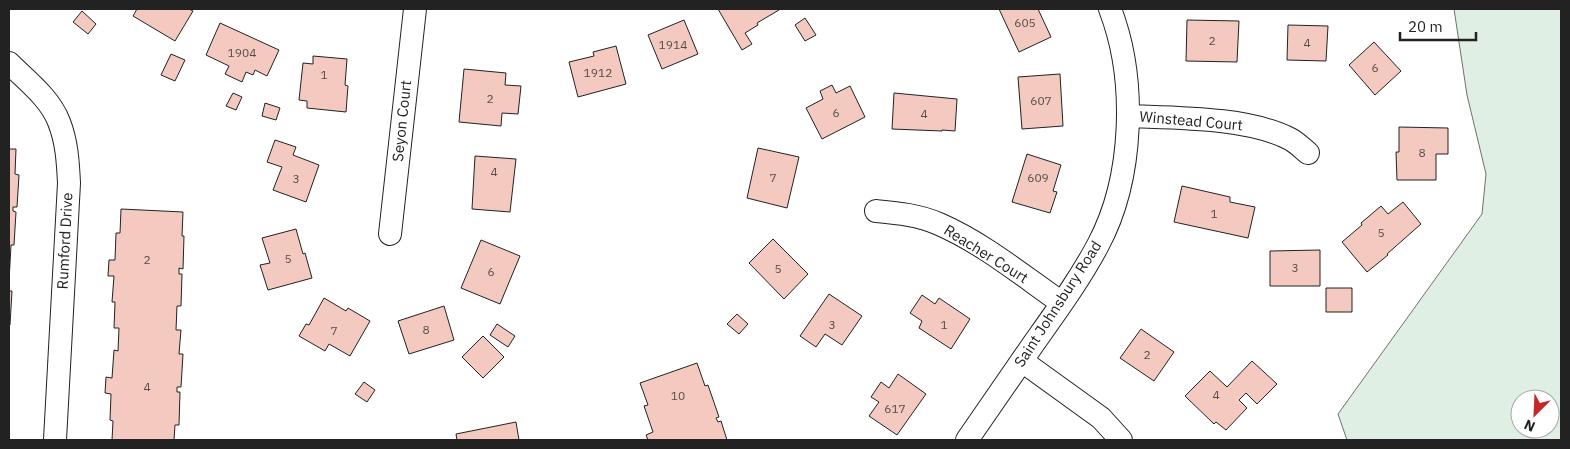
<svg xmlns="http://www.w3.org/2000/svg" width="1570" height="449" viewBox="0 0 1570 449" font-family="'IBM Plex Sans',sans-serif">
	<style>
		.green { fill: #e0efe3; stroke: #6f6f6f; fill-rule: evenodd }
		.building { fill: #f3c9c0; stroke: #222 }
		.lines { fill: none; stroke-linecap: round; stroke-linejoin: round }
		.minor-casing { stroke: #222; stroke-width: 24 }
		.minor { stroke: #fff; stroke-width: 22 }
		.labels { text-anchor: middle; stroke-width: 4; stroke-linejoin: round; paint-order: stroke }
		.number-label { font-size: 12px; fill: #564c4a }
		.street-label { font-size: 15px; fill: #222; stroke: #fff }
	</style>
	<rect width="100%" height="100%" fill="#fff"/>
	<path class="green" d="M 1454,9 L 1561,9 L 1561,440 L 1347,440 L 1338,414 L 1482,214 L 1486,174 L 1467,95 ZM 1520,399 L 1550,399 L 1550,429 L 1520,429 Z"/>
	<path class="building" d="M 137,9 L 189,9 L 193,11 L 175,41 L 133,16 Z
		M 718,9 L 778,9 L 779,10 L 757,23 L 758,25 L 745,33 L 752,44 L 742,50 Z
		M 999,9 L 1038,9 L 1051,37 L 1019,52 Z
		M 82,11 L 96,24 L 88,34 L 73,22 Z
		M 805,18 L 816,35 L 805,41 L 795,25 Z
		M 684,20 L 698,54 L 662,69 L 648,35 Z
		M 1187,20 L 1239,21 L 1237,62 L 1186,61 Z
		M 220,23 L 279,50 L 267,76 L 255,70 L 253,75 L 246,72 L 242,82 L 225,74 L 229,66 L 206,55 Z
		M 1288,25 L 1328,26 L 1326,61 L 1287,60 Z
		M 1374,42 L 1401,71 L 1375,95 L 1349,65 Z
		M 616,46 L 626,84 L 578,97 L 569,62 L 594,56 L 593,52 Z
		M 171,54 L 185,60 L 175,81 L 161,75 Z
		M 313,56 L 347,59 L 345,85 L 348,86 L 346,112 L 307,108 L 307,101 L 299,100 L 303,63 L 313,64 Z
		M 464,69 L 506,73 L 505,85 L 521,86 L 518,114 L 502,113 L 501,126 L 459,122 Z
		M 1060,74 L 1063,126 L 1022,129 L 1018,77 Z
		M 832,85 L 836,93 L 850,86 L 865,117 L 822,139 L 806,108 L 823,99 L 820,91 Z
		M 233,93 L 242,97 L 236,110 L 226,106 Z
		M 894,93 L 957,99 L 955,131 L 942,130 L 942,131 L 892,129 Z
		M 265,103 L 280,108 L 276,120 L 262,116 Z
		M 1399,127 L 1448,128 L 1448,154 L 1436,154 L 1436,180 L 1397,180 L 1396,152 L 1399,152 Z
		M 275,140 L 296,147 L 293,155 L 319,165 L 306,202 L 273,190 L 282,167 L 267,162 Z
		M 758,148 L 799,157 L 787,208 L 747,198 Z
		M 9,149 L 16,149 L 15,174 L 19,175 L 17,207 L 13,207 L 13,211 L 16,212 L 14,245 L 11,245 L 9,282 Z
		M 1027,154 L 1061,165 L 1053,191 L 1057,192 L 1050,213 L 1012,202 Z
		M 475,156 L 516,159 L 510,212 L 472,209 Z
		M 1182,186 L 1230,197 L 1230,202 L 1255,207 L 1248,238 L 1174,222 Z
		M 1403,202 L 1421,224 L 1387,254 L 1388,255 L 1367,272 L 1342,242 L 1362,225 L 1361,223 L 1381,206 L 1388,214 Z
		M 121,209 L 183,212 L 182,236 L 184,236 L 183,269 L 179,268 L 179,274 L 182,274 L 181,306 L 177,306 L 176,330 L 181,330 L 179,354 L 183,354 L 181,387 L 177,387 L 177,392 L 180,392 L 179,425 L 175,425 L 174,440 L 112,440 L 113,421 L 110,420 L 111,394 L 105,393 L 106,377 L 112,378 L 114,350 L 118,351 L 119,328 L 114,328 L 115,302 L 112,302 L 114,276 L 108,276 L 109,260 L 115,260 L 116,233 L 120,233 Z
		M 296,229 L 303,254 L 305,253 L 312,278 L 268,290 L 260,265 L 270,263 L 262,238 Z
		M 773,239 L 808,274 L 784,299 L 749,263 Z
		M 481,240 L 520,256 L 500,304 L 461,288 Z
		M 1320,250 L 1320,286 L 1270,286 L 1270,251 Z
		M 1326,288 L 1352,288 L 1352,312 L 1326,312 Z
		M 9,291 L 12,291 L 10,325 L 9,325 Z
		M 829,294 L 862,316 L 842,345 L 825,334 L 816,347 L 800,336 Z
		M 922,295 L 935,304 L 939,298 L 970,319 L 951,349 L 919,328 L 922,321 L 910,313 Z
		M 324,298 L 346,311 L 348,308 L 370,321 L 350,356 L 329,344 L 325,351 L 299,336 L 306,324 L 309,325 Z
		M 444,306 L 454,340 L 409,354 L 398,321 Z
		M 737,314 L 748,324 L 739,334 L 727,324 Z
		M 497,324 L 515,336 L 508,347 L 490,335 Z
		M 1141,329 L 1174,352 L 1154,381 L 1120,358 Z
		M 483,336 L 504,357 L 483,378 L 462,357 Z
		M 1252,361 L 1277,384 L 1257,404 L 1246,393 L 1239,400 L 1247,408 L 1226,430 L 1216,422 L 1214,424 L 1185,396 L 1210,371 L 1227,387 Z
		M 697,363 L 705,386 L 708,385 L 719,417 L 716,418 L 718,422 L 721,421 L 727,440 L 648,440 L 646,435 L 653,432 L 644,406 L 648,405 L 640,383 Z
		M 898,374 L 926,394 L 897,435 L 869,416 L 879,402 L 871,397 L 881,382 L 889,388 Z
		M 364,382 L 375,390 L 367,402 L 355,394 Z
		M 516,422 L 519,440 L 457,440 L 456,434 Z"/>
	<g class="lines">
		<defs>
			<path id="minor" d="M 9,63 C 26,80 50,98 59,122 C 67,142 68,163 69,183 L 55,440
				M 1128,116 C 1175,118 1248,117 1290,139 C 1296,142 1302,148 1308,153
				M 876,211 C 897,213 919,215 939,224 C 983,243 1023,276 1062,303
				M 390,234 L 415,9
				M 1022,361 L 1101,418 L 1121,440
				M 967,440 C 989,408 1011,376 1034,343 C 1056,312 1080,279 1098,245 C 1134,178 1137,79 1110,9"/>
		</defs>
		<use href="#minor" class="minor-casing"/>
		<use href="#minor" class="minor"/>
	</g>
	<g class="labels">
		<g class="number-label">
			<text x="1025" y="27">605</text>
			<text x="1212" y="45">2</text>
			<text x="1307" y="47">4</text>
			<text x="673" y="49">1914</text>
			<text x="242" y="57">1904</text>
			<text x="1375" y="72">6</text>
			<text x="598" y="77">1912</text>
			<text x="324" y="79">1</text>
			<text x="490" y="103">2</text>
			<text x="1041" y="105">607</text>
			<text x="836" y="117">6</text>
			<text x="924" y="118">4</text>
			<text x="1422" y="157">8</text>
			<text x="494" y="176">4</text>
			<text x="773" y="182">7</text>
			<text x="1038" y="182">609</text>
			<text x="296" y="183">3</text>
			<text x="1214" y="218">1</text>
			<text x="1381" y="237">5</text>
			<text x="288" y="263">5</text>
			<text x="147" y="264">2</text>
			<text x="1295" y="272">3</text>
			<text x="778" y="273">5</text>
			<text x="491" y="276">6</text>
			<text x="832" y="329">3</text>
			<text x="944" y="329">1</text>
			<text x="426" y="334">8</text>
			<text x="334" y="335">7</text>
			<text x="1147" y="359">2</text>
			<text x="147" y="391">4</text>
			<text x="1216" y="399">4</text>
			<text x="678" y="400">10</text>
			<text x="895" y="413">617</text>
		</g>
		<g class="street-label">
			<text transform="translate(402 121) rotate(-84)" y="5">Seyon Court</text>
			<text transform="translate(1191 121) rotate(5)" y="5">Winstead Court</text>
			<text transform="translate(65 241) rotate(-87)" y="5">Rumford Drive</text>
			<text transform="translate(986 254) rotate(32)" y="5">Reacher Court</text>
			<text transform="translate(1058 304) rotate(-57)" y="5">Saint Johnsbury Road</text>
		</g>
	</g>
	<rect width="1570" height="449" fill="none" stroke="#222222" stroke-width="20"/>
	<g transform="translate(1535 414) rotate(204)"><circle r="24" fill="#ffffff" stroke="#a7a7a7"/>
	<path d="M0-4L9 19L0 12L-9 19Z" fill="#c62828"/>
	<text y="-8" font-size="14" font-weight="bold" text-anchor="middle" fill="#222222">N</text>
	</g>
	<path d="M1400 32v8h76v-8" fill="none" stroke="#222222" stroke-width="2.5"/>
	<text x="1408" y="32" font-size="15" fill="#222222" stroke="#ffffff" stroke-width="4" paint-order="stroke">20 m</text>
</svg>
